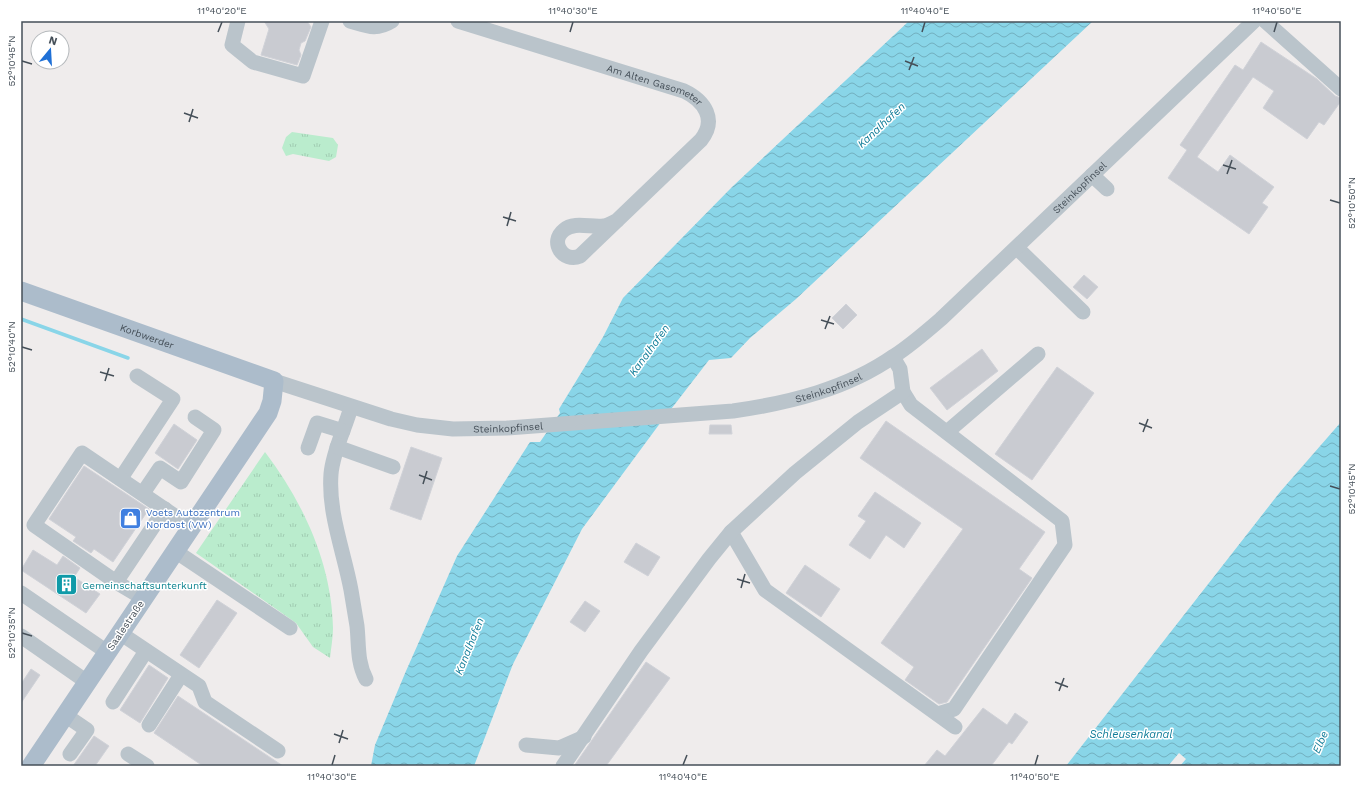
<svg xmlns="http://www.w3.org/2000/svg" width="1362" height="787" viewBox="0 0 1362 787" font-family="'Work Sans',sans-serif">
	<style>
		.grass { fill: url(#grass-tufts) }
		.water { fill: url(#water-waves) }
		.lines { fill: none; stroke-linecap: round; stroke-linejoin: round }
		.stream { stroke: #89d5e8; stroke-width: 3.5 }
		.building { fill: #c9cbd1; stroke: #d0d2d8 }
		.minor { stroke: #bac4cb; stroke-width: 15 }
		.major { stroke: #acbccb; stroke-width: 19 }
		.ticks { fill: none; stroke: #454f58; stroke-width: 1.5 }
		.labels { text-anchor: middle; stroke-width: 3; stroke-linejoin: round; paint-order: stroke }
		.street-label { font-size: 10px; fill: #454f58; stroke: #fff }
		.shop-label { font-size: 10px; fill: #366cbe; stroke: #fff; text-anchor: start }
		.culture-label { font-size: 10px; fill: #0d838f; stroke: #fff; text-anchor: start }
		.water-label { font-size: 11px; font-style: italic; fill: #117d99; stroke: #fff }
		.neatline { fill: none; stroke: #454f58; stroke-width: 1.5 }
		.ticks-label { font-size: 10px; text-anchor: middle; fill: #454f58 }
	</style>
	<defs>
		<pattern id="grass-tufts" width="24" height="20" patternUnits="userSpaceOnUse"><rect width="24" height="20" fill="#baeccd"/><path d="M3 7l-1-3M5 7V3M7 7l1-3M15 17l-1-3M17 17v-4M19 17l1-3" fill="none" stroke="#a1ccb2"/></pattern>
		<pattern id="water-waves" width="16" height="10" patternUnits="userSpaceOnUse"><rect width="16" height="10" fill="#89d5e8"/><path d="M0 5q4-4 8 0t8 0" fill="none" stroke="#72afbf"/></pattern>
	</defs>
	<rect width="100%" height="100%" fill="#efecec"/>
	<path class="grass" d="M 292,132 L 333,138 L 338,145 L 336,157 L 329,161 L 293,154 L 286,156 L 282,148 L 286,137 Z
		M 265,452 C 303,502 332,564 333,628 C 333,638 331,648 330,658 L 313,647 L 296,623 L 196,553 Z"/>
	<path class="water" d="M 909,21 L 1093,21 L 796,299 L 750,338 L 731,358 L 709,360 L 658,426 L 582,529 L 513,664 L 474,766 L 371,766 L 375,745 L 406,671 L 457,556 L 530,442 L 540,442 L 560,413 L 559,409 L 603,337 L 623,298 L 732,187 Z
		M 1341,422 L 1341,766 L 1180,766 L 1186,759 L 1179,753 L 1168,766 L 1066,766 L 1280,492 Z"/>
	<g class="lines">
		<path class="stream" d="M 21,319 L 128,358"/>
	</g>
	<path class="building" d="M 264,21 L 307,21 L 311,27 L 305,41 L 301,43 L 299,50 L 301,55 L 297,65 L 261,55 L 269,29 Z
		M 1261,42 L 1317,79 L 1335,96 L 1341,98 L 1341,101 L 1324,125 L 1319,122 L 1307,139 L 1263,108 L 1274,91 L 1253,77 L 1197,157 L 1218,172 L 1230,155 L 1274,187 L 1262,203 L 1268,207 L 1249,234 L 1168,178 L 1187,150 L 1180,145 L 1235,65 L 1243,70 Z
		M 1084,275 L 1098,287 L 1087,299 L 1073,287 Z
		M 846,304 L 857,315 L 843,329 L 832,318 Z
		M 982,349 L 998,371 L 947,410 L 930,388 Z
		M 1057,367 L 1094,393 L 1032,480 L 995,454 Z
		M 886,421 L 1045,532 L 1019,569 L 1032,578 L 947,702 L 939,704 L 905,680 L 914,667 L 881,643 L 963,529 L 860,458 Z
		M 174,424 L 197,440 L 178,469 L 155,453 Z
		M 710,425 L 731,425 L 732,434 L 709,434 Z
		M 411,447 L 442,458 L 421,520 L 390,509 Z
		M 84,466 L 149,509 L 113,562 L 94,549 L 91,553 L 73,541 L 76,537 L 49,519 Z
		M 875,492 L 921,523 L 904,548 L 886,535 L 870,559 L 849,545 L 866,521 L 858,516 Z
		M 636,543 L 660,557 L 648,576 L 624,562 Z
		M 33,550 L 57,565 L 63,556 L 80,568 L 74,577 L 100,594 L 86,613 L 21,570 Z
		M 805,565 L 840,589 L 821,617 L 786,593 Z
		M 217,600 L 237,613 L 199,668 L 180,655 Z
		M 585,601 L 600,611 L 585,632 L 570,622 Z
		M 646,662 L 670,678 L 606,766 L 574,766 Z
		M 149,665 L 168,678 L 140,723 L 120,710 Z
		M 31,669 L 40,675 L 21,703 L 21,684 Z
		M 178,696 L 283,766 L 203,766 L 154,733 Z
		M 983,708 L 1007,725 L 1015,713 L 1028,722 L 1012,744 L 1009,742 L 991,766 L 924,766 L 937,750 L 945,756 Z
		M 94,736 L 109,746 L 95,766 L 73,766 Z"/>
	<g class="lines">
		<g class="minor">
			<path d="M 238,21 L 232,45 L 253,62 L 303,76 L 322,21"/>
			<path d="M 350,21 C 367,26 376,31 392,21"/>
			<path id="s1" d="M 458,21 L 684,91 C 705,101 717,120 701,140 L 580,256 C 563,263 549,242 564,230 C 574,221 592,228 604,226 C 609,225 613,223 618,220"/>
			<path d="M 1265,21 L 1341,89"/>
			<path d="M 1092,175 L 1107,189"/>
			<path d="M 1017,248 L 1083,312"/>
			<path d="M 893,357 L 900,369 L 903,392 L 911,405 L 1062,521 L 1065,545 L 954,709 L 938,714"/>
			<path id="s2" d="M 274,381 L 391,419 L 417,425 L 453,429 L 507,428 L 733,411 C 789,403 847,389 894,356 C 911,345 927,331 942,318 L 1254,21"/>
			<path d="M 351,407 C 345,429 333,451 331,474 C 328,513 344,552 351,590 C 353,602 355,614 357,626 C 359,645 357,662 366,679"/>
			<path d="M 947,432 L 1038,354"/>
			<path d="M 337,447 L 393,467"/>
			<path d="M 308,448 L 317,423 L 343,431"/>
			<path d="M 121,478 L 173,399 L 137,376"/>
			<path d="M 143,493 L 160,468 L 181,482 L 214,430 L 195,417"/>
			<path d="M 731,532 L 765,590 L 955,727"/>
			<path d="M 175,551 L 290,628"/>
			<path d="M 116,582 L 165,509"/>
			<path d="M 21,593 L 107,652"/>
			<path d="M 143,598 L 116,582 L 34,525 L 82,453 L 191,527"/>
			<path d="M 120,633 L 199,686 L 205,702 L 278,751"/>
			<path d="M 21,636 L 87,682"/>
			<path d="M 113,702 L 146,651"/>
			<path d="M 65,715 L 87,730 L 70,754"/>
			<path d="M 149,725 L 181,675"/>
			<path d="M 526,745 L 559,748 L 584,737"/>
			<path d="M 128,754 L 147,766"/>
			<path d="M 563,766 L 641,651 L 709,559 L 731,532 L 795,473 L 858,422 L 903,392"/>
		</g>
		<path class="major" id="s3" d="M 21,291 L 274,381 L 272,401 L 268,413 L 31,766"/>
	</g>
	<path class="ticks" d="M 218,32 L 222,22M 570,32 L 573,22M 922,32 L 925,22M 1274,32 L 1277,22M 22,61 L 32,64M 905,61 L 918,66M 909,70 L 914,57M 184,113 L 198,118M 189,122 L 193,109M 1223,165 L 1236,169M 1227,174 L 1232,160M 1330,200 L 1340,203M 503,217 L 516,221M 507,226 L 511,212M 821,320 L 834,324M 825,329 L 830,316M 22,347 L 32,350M 100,372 L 114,376M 105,381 L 109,368M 1139,423 L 1152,428M 1143,432 L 1148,419M 419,475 L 432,480M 423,484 L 427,471M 1330,486 L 1340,489M 737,579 L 750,583M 741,588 L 745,574M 22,633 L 32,636M 1055,682 L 1068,687M 1059,691 L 1064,678M 334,734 L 348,739M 339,743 L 343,730M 332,765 L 335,755M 683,765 L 687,755M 1035,765 L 1038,755"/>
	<defs>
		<symbol id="shop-square" viewBox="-11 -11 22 22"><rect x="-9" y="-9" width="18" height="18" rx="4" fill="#3f7fe0" stroke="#fff"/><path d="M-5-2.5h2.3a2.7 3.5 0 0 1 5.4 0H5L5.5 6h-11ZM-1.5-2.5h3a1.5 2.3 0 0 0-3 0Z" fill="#fff"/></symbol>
		<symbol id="building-square" viewBox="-11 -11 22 22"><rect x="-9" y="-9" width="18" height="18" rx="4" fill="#0f9aa8" stroke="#fff"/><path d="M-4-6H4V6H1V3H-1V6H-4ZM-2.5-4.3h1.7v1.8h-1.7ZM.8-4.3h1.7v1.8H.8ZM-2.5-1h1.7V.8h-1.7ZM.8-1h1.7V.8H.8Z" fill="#fff"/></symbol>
	</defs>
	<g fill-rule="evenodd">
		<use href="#shop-square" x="118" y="506" width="25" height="25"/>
		<use href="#building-square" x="54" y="572" width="25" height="25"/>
	</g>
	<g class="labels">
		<g class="street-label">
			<text dy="4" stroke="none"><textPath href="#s1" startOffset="207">Am Alten Gasometer</textPath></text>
			<text dy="4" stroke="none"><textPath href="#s2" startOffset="889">Steinkopfinsel</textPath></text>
			<text dy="4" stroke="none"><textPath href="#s3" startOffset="134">Korbwerder</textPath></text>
			<text dy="4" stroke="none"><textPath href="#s2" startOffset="565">Steinkopfinsel</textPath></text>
			<text dy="4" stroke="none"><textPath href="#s2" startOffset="241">Steinkopfinsel</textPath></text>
			<text transform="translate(125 625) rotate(-56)" y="4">Saalestraße</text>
		</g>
		<g class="shop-label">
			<text x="146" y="516">Voets Autozentrum<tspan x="146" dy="12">Nordost (VW)</tspan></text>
		</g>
		<g class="culture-label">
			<text x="82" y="589">Gemeinschaftsunterkunft</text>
		</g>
		<g class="water-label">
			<text transform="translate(881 125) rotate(-43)" y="4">Kanalhafen</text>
			<text transform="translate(649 350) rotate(-54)" y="4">Kanalhafen</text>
			<text transform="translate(469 646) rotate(-68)" y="4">Kanalhafen</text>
			<text x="1131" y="738">Schleusenkanal</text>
			<text transform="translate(1320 742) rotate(-66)" y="4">Elbe</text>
		</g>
	</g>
	<rect width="1362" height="787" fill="none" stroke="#ffffff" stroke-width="44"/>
	<g transform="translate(50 50) rotate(18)"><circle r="19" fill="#ffffff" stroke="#b5b9bc"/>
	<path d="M0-3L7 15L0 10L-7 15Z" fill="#1f70d6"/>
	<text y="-6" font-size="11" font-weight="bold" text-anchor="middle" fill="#454f58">N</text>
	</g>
	<rect x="22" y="22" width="1318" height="743" class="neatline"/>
	<g class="ticks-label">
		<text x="222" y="14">11°40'20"E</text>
		<text x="573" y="14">11°40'30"E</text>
		<text x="925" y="14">11°40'40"E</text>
		<text x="1277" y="14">11°40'50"E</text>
		<text transform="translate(11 61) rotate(-90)" y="4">52°10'45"N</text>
		<text transform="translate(1351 203) rotate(-90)" y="4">52°10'50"N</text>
		<text transform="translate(11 347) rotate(-90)" y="4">52°10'40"N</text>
		<text transform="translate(1351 489) rotate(-90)" y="4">52°10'45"N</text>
		<text transform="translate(11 633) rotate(-90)" y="4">52°10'35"N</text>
		<text x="332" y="780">11°40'30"E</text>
		<text x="683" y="780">11°40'40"E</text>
		<text x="1035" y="780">11°40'50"E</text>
	</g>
</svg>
